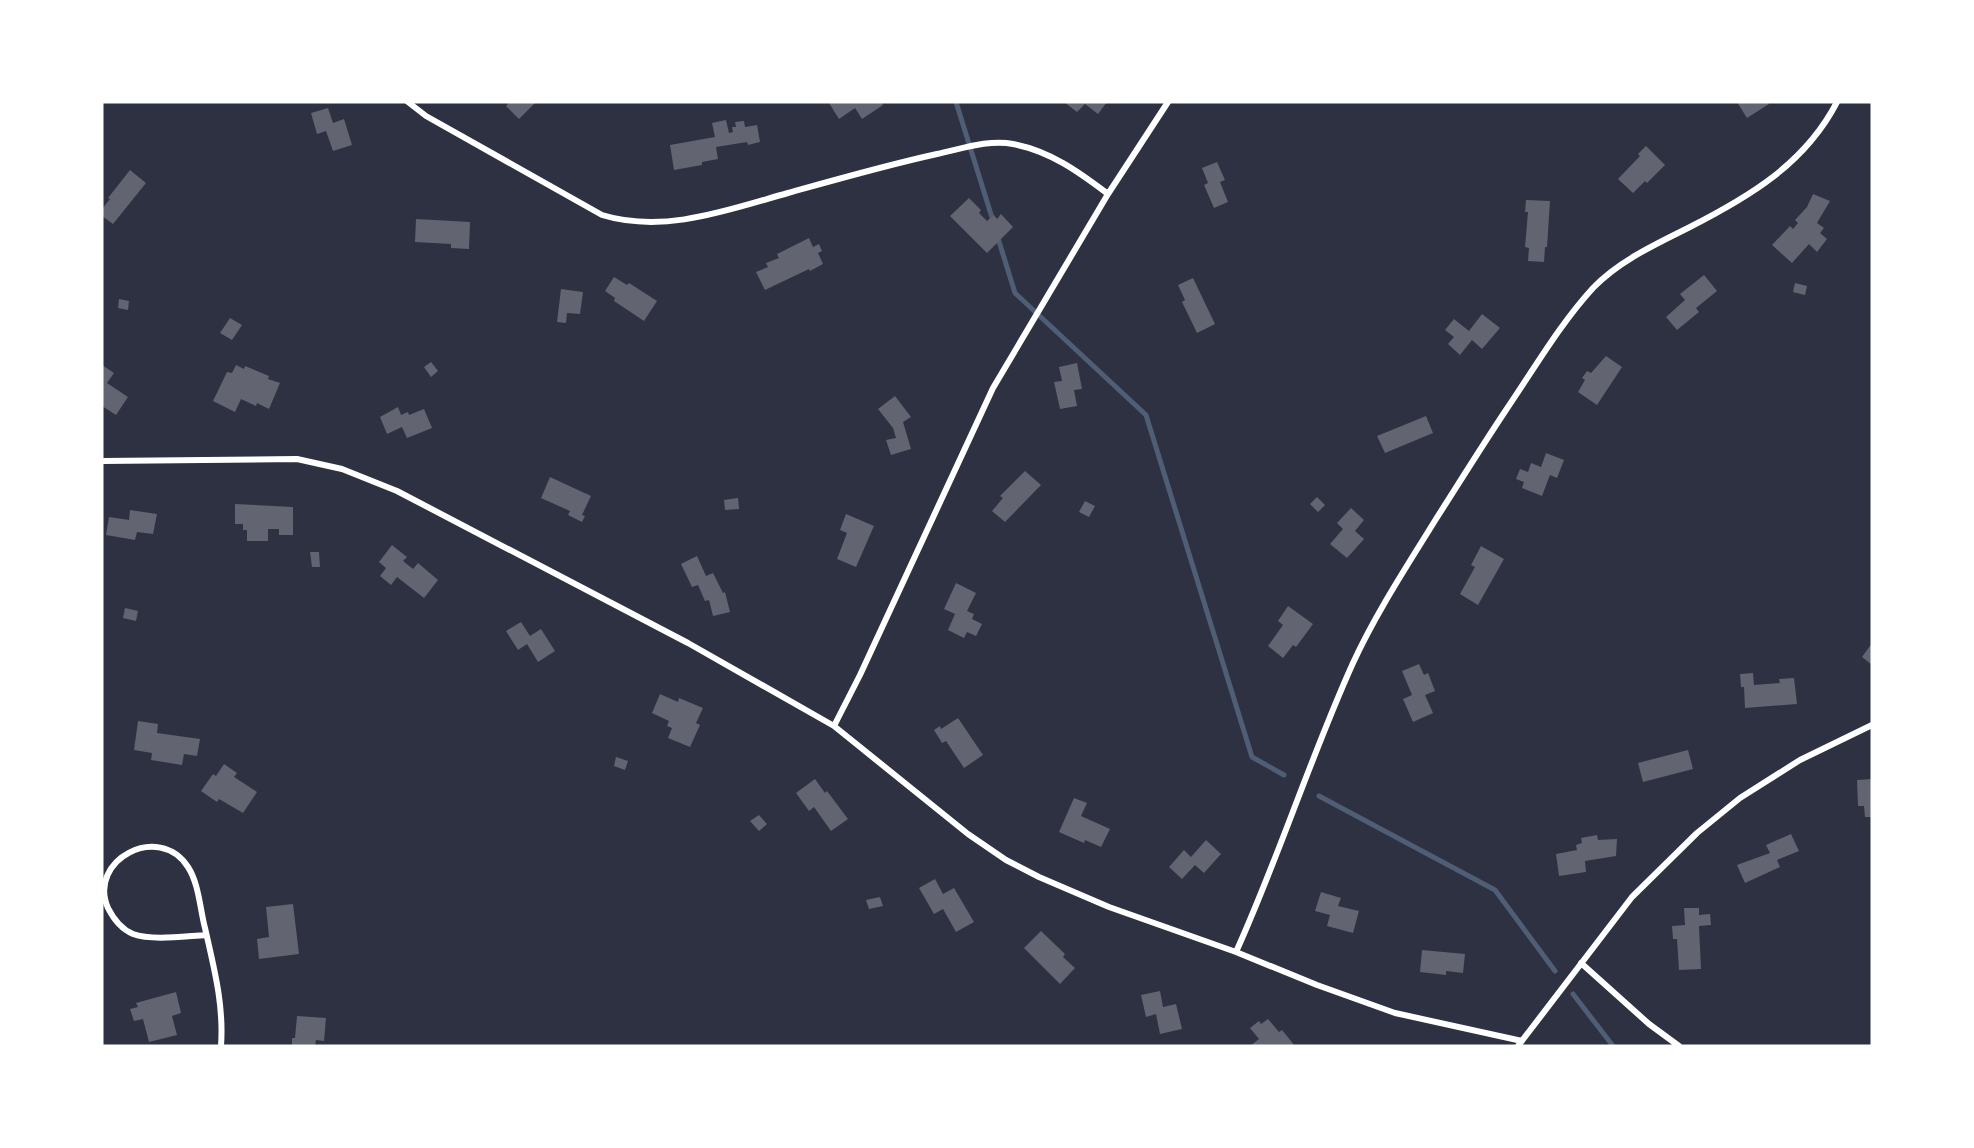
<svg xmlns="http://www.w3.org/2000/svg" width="1974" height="1148" viewBox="0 0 1974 1148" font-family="'Work Sans',sans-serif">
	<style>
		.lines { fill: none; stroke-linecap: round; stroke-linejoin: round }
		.stream { stroke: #4f5d75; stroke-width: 5 }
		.building { fill: #626471 }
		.minor { stroke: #fff; stroke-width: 6 }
	</style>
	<rect width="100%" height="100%" fill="#2d3142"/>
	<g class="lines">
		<path class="stream" d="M 956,102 L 994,224
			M 997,235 L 1015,293 L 1146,415 L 1252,757 L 1284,775
			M 1319,796 L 1495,890 L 1555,971
			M 1573,994 L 1613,1046"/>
	</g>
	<path class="building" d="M 510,102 L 536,102 L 519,119 L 506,106 Z
		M 831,102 L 881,102 L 883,105 L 862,119 L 855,108 L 839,119 L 829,103 Z
		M 1064,102 L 1107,102 L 1098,114 L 1085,104 L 1077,112 Z
		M 1737,102 L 1768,102 L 1769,104 L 1747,118 Z
		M 328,108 L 333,123 L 344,119 L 352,145 L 333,151 L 326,131 L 317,134 L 311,113 Z
		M 726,120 L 729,133 L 733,132 L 732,127 L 736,127 L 735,122 L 744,121 L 745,127 L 757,125 L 760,142 L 748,145 L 747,142 L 716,147 L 718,159 L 702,162 L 702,165 L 674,170 L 670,145 L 715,137 L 712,123 Z
		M 1646,146 L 1665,165 L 1647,183 L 1645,181 L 1633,193 L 1618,179 L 1640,156 L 1638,154 Z
		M 1217,162 L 1225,180 L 1220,182 L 1228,202 L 1214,208 L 1204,185 L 1208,183 L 1202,168 Z
		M 130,170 L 146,183 L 113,224 L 102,216 L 102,209 L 110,199 L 108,198 Z
		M 1813,194 L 1830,201 L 1817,223 L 1824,228 L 1820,233 L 1827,239 L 1817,252 L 1809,244 L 1792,263 L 1772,245 L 1790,226 L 1793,229 L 1798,223 L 1795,220 L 1807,207 Z
		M 969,198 L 981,210 L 979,213 L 987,221 L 994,215 L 997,219 L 1001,214 L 1013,227 L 987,253 L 950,216 Z
		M 1526,200 L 1550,201 L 1547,247 L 1545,247 L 1544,262 L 1528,261 L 1529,248 L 1525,247 L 1528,212 L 1525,212 Z
		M 416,219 L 470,222 L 469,249 L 451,248 L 451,244 L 415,242 Z
		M 809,238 L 813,247 L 819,244 L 822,251 L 818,253 L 823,264 L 810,271 L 809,269 L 765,290 L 756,272 L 768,267 L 766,263 L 779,258 L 777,254 Z
		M 1704,275 L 1717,291 L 1696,308 L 1699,312 L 1677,330 L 1666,317 L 1685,300 L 1680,294 Z
		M 614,277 L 627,285 L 629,283 L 657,301 L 644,321 L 614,301 L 615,298 L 605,291 Z
		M 1193,278 L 1215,324 L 1197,333 L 1182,302 L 1185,300 L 1178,285 Z
		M 1795,283 L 1807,286 L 1805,295 L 1793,292 Z
		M 561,289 L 583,292 L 580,314 L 567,313 L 566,323 L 557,322 Z
		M 119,299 L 129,301 L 128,310 L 118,308 Z
		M 1482,314 L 1500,328 L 1482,349 L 1472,340 L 1460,355 L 1448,344 L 1454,337 L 1445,330 L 1454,319 L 1469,331 Z
		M 230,318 L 242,325 L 232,340 L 220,333 Z
		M 1606,356 L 1622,367 L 1597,405 L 1578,392 L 1585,380 L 1582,378 L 1587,371 L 1591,373 Z
		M 431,362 L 438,371 L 431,377 L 424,367 Z
		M 1077,363 L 1082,389 L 1074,390 L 1077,406 L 1060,409 L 1054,382 L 1062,381 L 1059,367 Z
		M 102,365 L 114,373 L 107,383 L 128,397 L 116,415 L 102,406 Z
		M 236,365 L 244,369 L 245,366 L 269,376 L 268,379 L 280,383 L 269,409 L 257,403 L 256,406 L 241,399 L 235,412 L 213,401 L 227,372 L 232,373 Z
		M 895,396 L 911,417 L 903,422 L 911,449 L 891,455 L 886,440 L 896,438 L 893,428 L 878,409 Z
		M 398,407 L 401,415 L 408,412 L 409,415 L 424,409 L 432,428 L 407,438 L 402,427 L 387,434 L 380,417 Z
		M 1426,416 L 1433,433 L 1385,453 L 1377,436 Z
		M 1546,453 L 1564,460 L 1557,478 L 1550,475 L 1542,496 L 1522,488 L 1524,482 L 1516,479 L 1520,469 L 1528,472 L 1531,463 L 1541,467 Z
		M 1025,471 L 1041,485 L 1005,522 L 992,511 L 1003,498 L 1000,496 Z
		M 550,477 L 591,496 L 582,515 L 585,516 L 582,522 L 568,515 L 570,511 L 541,498 Z
		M 1317,497 L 1325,505 L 1318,512 L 1310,504 Z
		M 738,498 L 739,509 L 725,510 L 724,500 Z
		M 1085,501 L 1095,506 L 1089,517 L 1079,512 Z
		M 235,504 L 293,507 L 293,535 L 279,535 L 279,529 L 268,529 L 268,541 L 247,541 L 247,530 L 243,530 L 243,524 L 235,524 Z
		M 1351,508 L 1364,520 L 1355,531 L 1364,539 L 1347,558 L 1330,544 L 1343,529 L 1337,523 Z
		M 130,510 L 157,514 L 153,534 L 137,532 L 135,540 L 106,535 L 109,517 L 129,520 Z
		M 846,514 L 874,526 L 856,567 L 837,559 L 847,533 L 840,530 Z
		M 392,545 L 407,557 L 403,561 L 413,569 L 418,563 L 438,580 L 424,598 L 397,577 L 391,585 L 380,576 L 386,568 L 379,562 Z
		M 1481,546 L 1504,559 L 1478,605 L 1460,594 L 1475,567 L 1471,565 Z
		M 310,552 L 319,552 L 320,567 L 312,567 Z
		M 697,556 L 706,576 L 713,573 L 723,593 L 725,592 L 730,612 L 713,616 L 709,600 L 705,601 L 698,585 L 692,587 L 681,564 Z
		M 956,583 L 976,593 L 967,611 L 974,614 L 972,619 L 982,624 L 976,636 L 967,632 L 964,638 L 948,630 L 955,614 L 944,609 Z
		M 1288,606 L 1313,624 L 1296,647 L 1293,645 L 1283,658 L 1268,646 L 1283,625 L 1278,621 Z
		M 125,608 L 138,611 L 136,621 L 123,618 Z
		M 521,622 L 530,636 L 541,629 L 555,651 L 538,662 L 527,644 L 518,650 L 506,631 Z
		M 1872,643 L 1872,665 L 1862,657 Z
		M 1419,664 L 1424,675 L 1428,673 L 1435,691 L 1425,695 L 1433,713 L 1413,722 L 1403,699 L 1412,695 L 1402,671 Z
		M 1753,673 L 1754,685 L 1780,683 L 1779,679 L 1794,678 L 1797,704 L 1745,708 L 1744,687 L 1741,687 L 1740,674 Z
		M 660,694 L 678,702 L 679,698 L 703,708 L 696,723 L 700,725 L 690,747 L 668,738 L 672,728 L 667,726 L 669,721 L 652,713 Z
		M 958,718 L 983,755 L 964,768 L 946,741 L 942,743 L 934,730 L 940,726 L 941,729 Z
		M 138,721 L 158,724 L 157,733 L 200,739 L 197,756 L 184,754 L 182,765 L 151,760 L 152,753 L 134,750 Z
		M 1688,750 L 1693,769 L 1643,782 L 1638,763 Z
		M 616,757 L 628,761 L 625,770 L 614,766 Z
		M 224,764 L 237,773 L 234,777 L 257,792 L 243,813 L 219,799 L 217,802 L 201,791 L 213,774 L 216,776 Z
		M 815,779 L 825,793 L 827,791 L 848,819 L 831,831 L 814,807 L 809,811 L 796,793 Z
		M 1872,779 L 1872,817 L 1865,817 L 1864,806 L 1858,806 L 1857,780 Z
		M 1074,798 L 1087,803 L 1081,816 L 1110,829 L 1101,847 L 1085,840 L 1084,843 L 1059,832 Z
		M 759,815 L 767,824 L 759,831 L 750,821 Z
		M 1791,834 L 1799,851 L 1777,860 L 1780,867 L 1745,883 L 1737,865 L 1770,853 L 1766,845 Z
		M 1597,835 L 1598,840 L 1617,839 L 1616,856 L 1585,861 L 1586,872 L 1559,876 L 1556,854 L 1577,850 L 1576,845 L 1582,843 L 1581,838 Z
		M 1206,840 L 1221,854 L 1204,873 L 1195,865 L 1182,879 L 1169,867 L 1184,850 L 1191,857 Z
		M 935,879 L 943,894 L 954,888 L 974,922 L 956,932 L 943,909 L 934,914 L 919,888 Z
		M 1321,892 L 1341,898 L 1338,906 L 1359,911 L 1353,933 L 1327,926 L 1330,915 L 1315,911 Z
		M 880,897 L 883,906 L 869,909 L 866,900 Z
		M 293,904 L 299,954 L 259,959 L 257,939 L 269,937 L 266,907 Z
		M 1684,908 L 1699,908 L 1699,915 L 1710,914 L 1711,925 L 1699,926 L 1701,969 L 1679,970 L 1677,939 L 1673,939 L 1672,926 L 1685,925 Z
		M 1041,931 L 1065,954 L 1063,957 L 1075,968 L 1060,984 L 1024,948 Z
		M 1422,950 L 1465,954 L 1463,973 L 1446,971 L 1446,975 L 1420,972 Z
		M 1160,991 L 1163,1007 L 1176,1004 L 1182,1029 L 1160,1034 L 1156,1014 L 1146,1017 L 1141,995 Z
		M 176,992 L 181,1013 L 172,1016 L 177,1035 L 149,1042 L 143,1019 L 134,1021 L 130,1009 L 138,1007 L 136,1003 Z
		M 297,1016 L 326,1018 L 324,1041 L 316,1040 L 315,1046 L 292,1046 L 292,1038 L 295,1038 Z
		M 1268,1019 L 1279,1032 L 1282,1030 L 1295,1046 L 1250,1046 L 1259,1039 L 1250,1028 L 1259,1021 L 1261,1024 Z"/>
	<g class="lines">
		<path class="minor" d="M 408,102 L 426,116 L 602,215 C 664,234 728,210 788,193 C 838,179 887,165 937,154 C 961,149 989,139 1013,144 C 1050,151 1079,172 1108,194
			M 102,461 L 297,459 L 342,469 L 397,491 L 688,643 L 834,726 L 968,834 L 1006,860 L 1039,877 L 1109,907 L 1236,952 L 1317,985 L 1395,1013 L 1522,1041
			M 834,726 L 860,675 L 993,388 L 1108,194 L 1168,102
			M 206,935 C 186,936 152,941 133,934 C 121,929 114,920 108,908 C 87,860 159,822 188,867 C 199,884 200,909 205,928 C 214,968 224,1005 221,1046
			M 1236,952 C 1279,857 1310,758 1353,663 C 1376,613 1407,566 1436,519 C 1459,483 1482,446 1506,410 C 1534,369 1560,324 1593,288 C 1619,261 1656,244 1688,228 C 1749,197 1805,164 1837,102
			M 1581,963 L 1649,1024 L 1679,1046
			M 1518,1046 L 1632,897 L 1697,833 L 1740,798 L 1800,760 L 1872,725"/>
	</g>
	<rect width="1974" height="1148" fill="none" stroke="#ffffff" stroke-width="207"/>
</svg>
